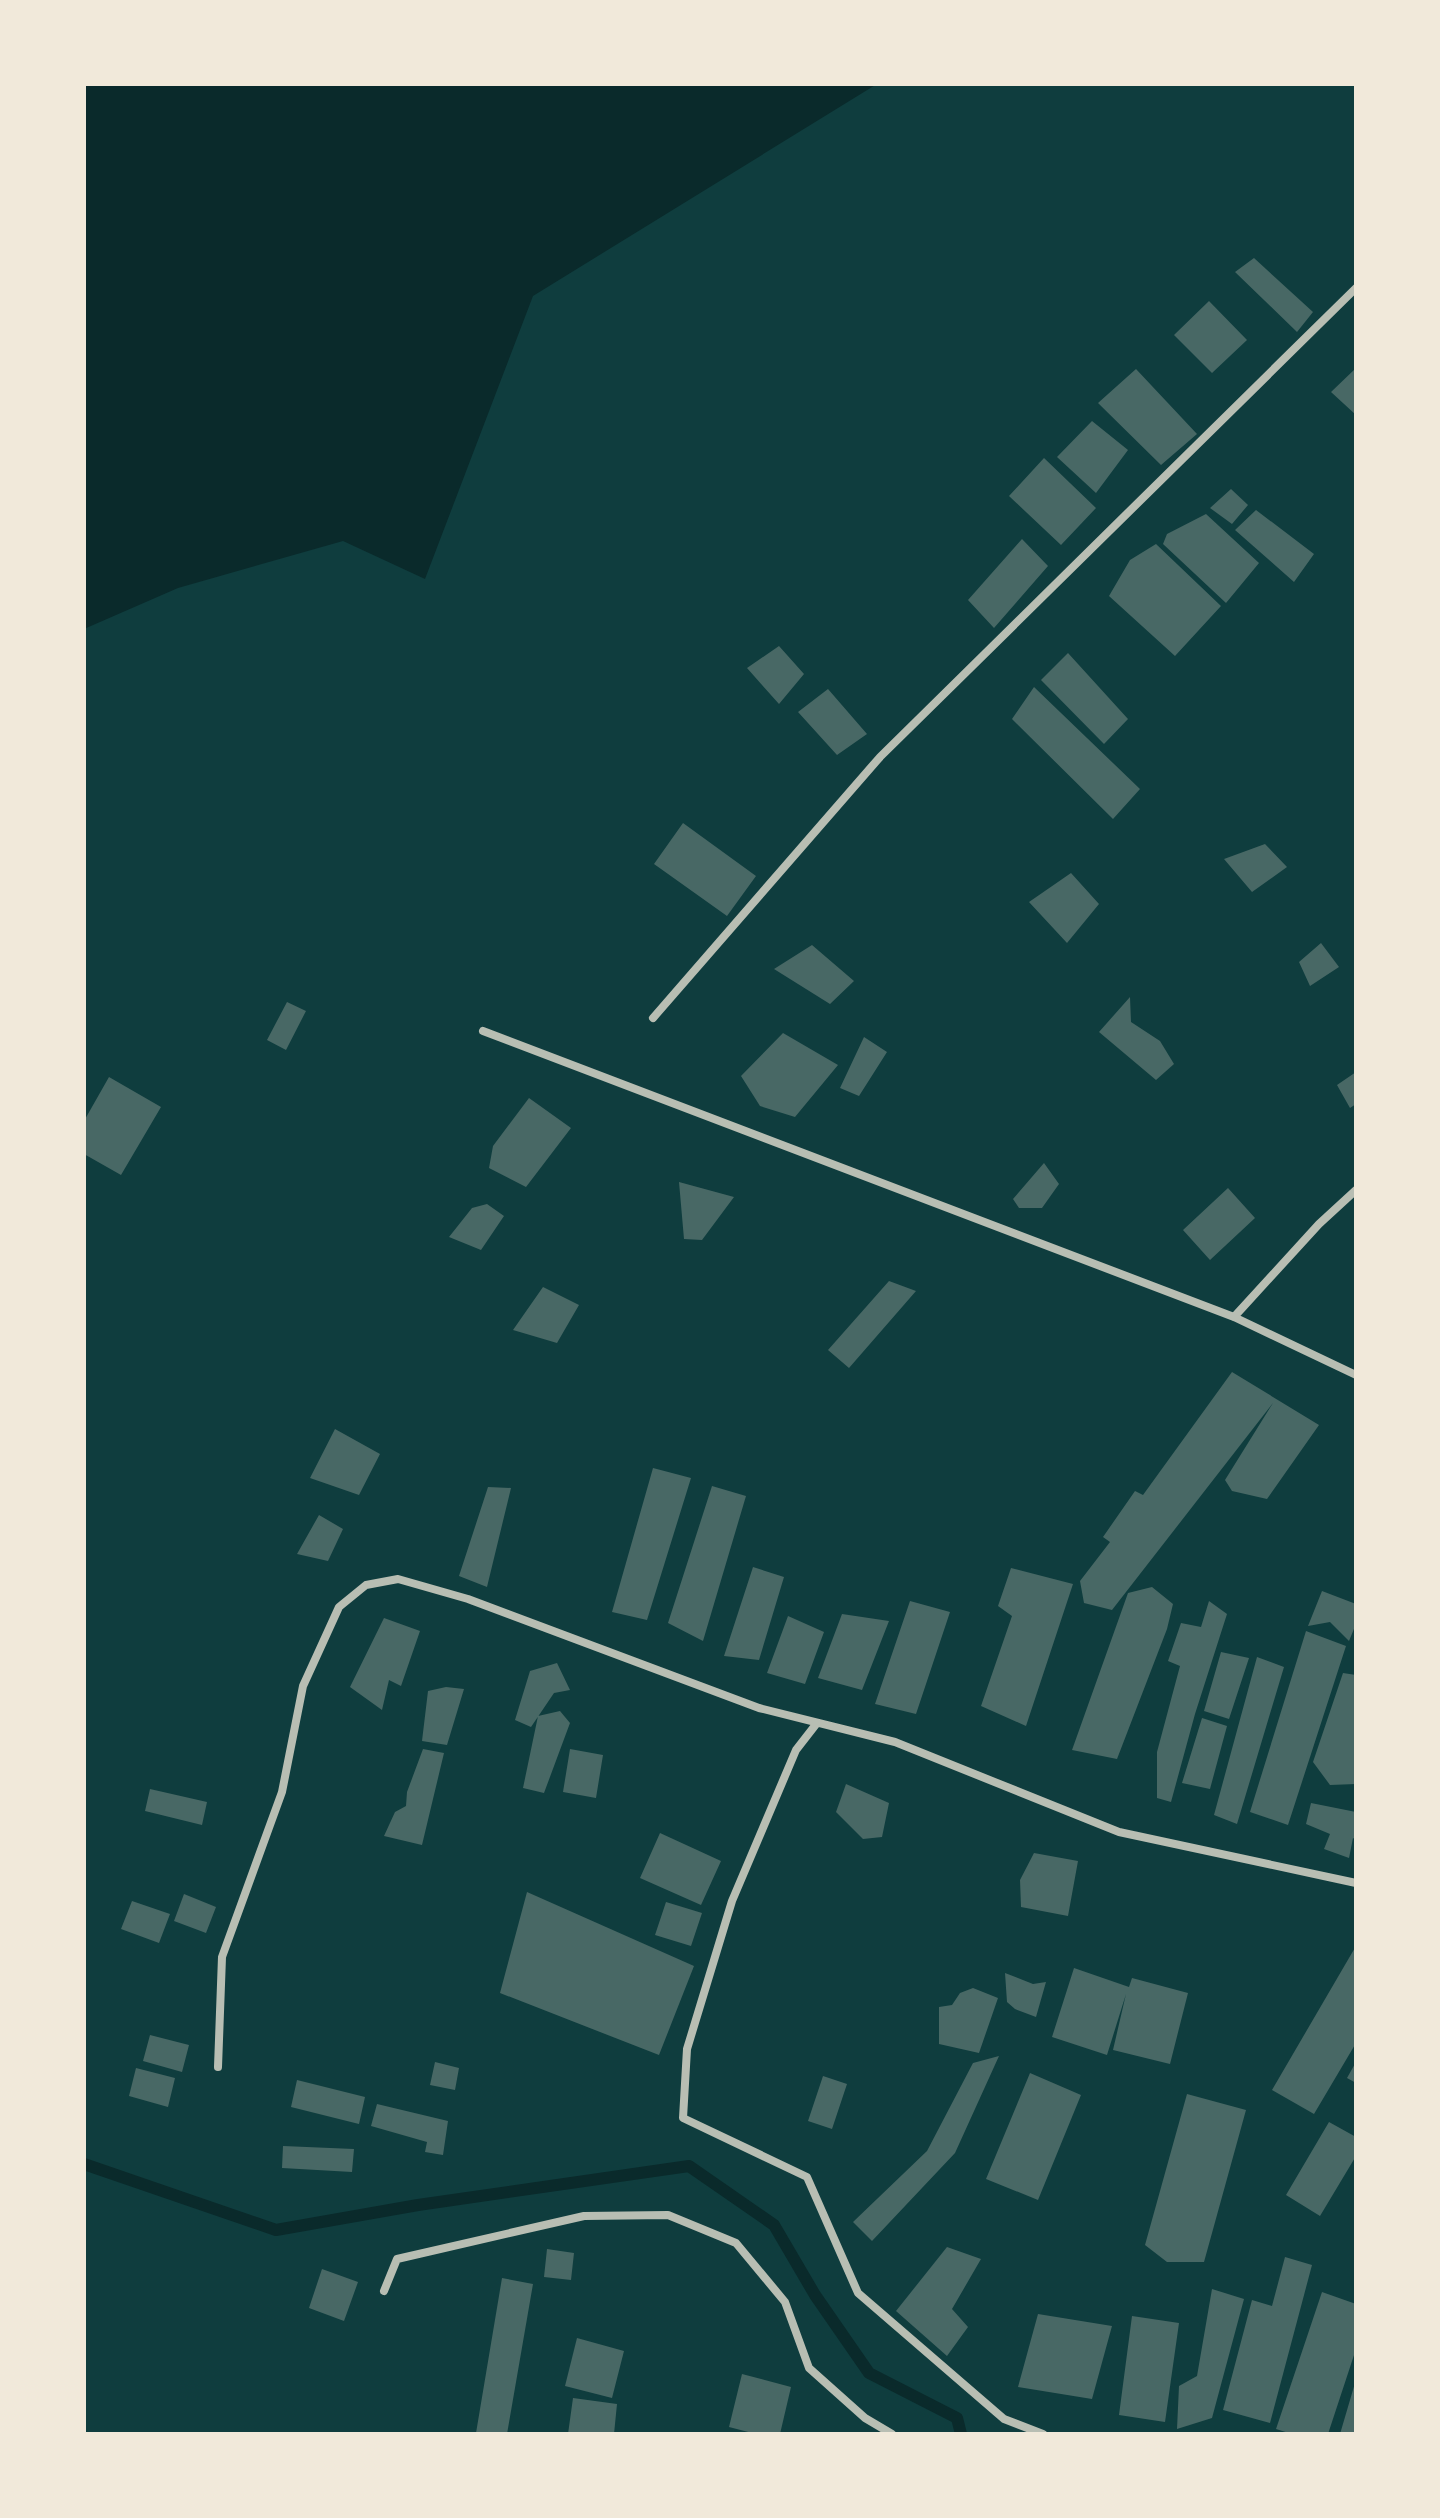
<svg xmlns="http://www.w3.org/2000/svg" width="1440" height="2518" viewBox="0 0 1440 2518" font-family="'Varela Round',sans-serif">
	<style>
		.water { fill: #0a2a2b }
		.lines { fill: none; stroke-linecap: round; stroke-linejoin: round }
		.stream { stroke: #0a2a2b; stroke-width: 12 }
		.building { fill: #486865 }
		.minor { stroke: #b8beb3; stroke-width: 8 }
	</style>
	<rect width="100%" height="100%" fill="#0f3d3e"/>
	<path class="water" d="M 84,84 L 877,84 L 533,296 L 425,579 L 343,541 L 178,588 L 84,629 Z"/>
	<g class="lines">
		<path class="stream" d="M 84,2164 L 276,2230 L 418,2205 L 689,2166 L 774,2225 L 815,2295 L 869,2373 L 957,2418 L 961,2434"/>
	</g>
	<path class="building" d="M 1254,258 L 1313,312 L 1297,332 L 1235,272 Z
		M 1209,301 L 1247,340 L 1212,373 L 1174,335 Z
		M 1356,368 L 1356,415 L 1331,392 Z
		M 1136,369 L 1197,434 L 1161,465 L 1098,403 Z
		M 1092,421 L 1128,450 L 1096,493 L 1057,457 Z
		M 1044,458 L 1096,508 L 1061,545 L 1009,496 Z
		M 1231,489 L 1248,505 L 1232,524 L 1210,508 Z
		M 1256,510 L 1314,554 L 1294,582 L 1235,530 Z
		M 1206,514 L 1259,563 L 1226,603 L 1163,544 L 1167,534 Z
		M 1022,539 L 1048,566 L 994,628 L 968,600 Z
		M 1156,544 L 1221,606 L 1175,656 L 1109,596 L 1130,560 Z
		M 779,646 L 804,674 L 779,704 L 747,668 Z
		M 1068,653 L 1128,719 L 1104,744 L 1041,680 Z
		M 1034,687 L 1140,789 L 1113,819 L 1012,719 Z
		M 828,689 L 867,734 L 837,755 L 798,712 Z
		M 683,823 L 756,876 L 727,916 L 654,864 Z
		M 1265,844 L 1287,867 L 1252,892 L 1224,859 Z
		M 1071,873 L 1099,904 L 1067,943 L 1029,902 Z
		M 1321,943 L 1339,967 L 1310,986 L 1299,962 Z
		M 812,945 L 854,981 L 830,1004 L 774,969 Z
		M 1130,997 L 1131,1022 L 1160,1041 L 1174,1064 L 1156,1080 L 1099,1032 Z
		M 287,1002 L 306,1011 L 286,1050 L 267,1040 Z
		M 783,1033 L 838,1065 L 795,1117 L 760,1106 L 741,1076 Z
		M 864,1037 L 887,1052 L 859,1096 L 840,1088 Z
		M 1356,1072 L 1356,1104 L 1350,1108 L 1337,1085 Z
		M 109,1077 L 161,1107 L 121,1175 L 84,1154 L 84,1121 Z
		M 529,1098 L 571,1128 L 526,1187 L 489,1168 L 493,1146 Z
		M 1044,1163 L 1059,1184 L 1042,1208 L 1019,1208 L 1013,1199 Z
		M 679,1182 L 734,1197 L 702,1240 L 684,1239 Z
		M 1228,1188 L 1255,1218 L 1210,1260 L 1183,1230 Z
		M 487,1204 L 504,1216 L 481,1250 L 449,1237 L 472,1208 Z
		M 889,1281 L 916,1291 L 849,1368 L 828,1350 Z
		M 543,1287 L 579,1305 L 557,1343 L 513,1330 Z
		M 1232,1372 L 1319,1425 L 1267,1499 L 1232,1491 L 1225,1480 L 1273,1403 L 1112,1610 L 1084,1603 L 1080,1581 L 1110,1542 L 1103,1537 L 1135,1491 L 1143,1495 Z
		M 335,1429 L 380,1454 L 359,1495 L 310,1478 Z
		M 653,1468 L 691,1478 L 647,1620 L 612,1612 Z
		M 712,1486 L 746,1496 L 703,1641 L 668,1623 Z
		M 488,1487 L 511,1488 L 487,1587 L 459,1576 Z
		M 319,1515 L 343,1529 L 328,1561 L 297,1554 Z
		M 753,1567 L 784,1577 L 759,1660 L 724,1656 Z
		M 1011,1568 L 1073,1584 L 1026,1726 L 981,1706 L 1012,1616 L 998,1606 Z
		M 1152,1587 L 1173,1604 L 1167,1629 L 1117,1759 L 1072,1750 L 1128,1593 Z
		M 1322,1591 L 1356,1604 L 1356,1624 L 1349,1641 L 1330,1622 L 1308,1626 Z
		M 910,1601 L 950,1612 L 916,1714 L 875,1704 Z
		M 1209,1601 L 1227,1614 L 1195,1714 L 1171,1802 L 1157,1798 L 1157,1752 L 1180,1666 L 1168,1661 L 1181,1623 L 1201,1627 Z
		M 842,1614 L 889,1621 L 862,1690 L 818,1678 Z
		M 788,1616 L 824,1632 L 805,1684 L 767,1673 Z
		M 384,1618 L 420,1631 L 401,1686 L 389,1680 L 382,1710 L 350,1687 Z
		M 1306,1631 L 1346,1646 L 1288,1825 L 1250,1812 Z
		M 1221,1652 L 1249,1658 L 1229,1719 L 1204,1711 Z
		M 1257,1657 L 1284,1667 L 1237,1824 L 1214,1815 Z
		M 557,1663 L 570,1690 L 554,1693 L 531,1727 L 515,1720 L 530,1671 Z
		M 1343,1673 L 1356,1675 L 1356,1784 L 1330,1785 L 1313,1762 Z
		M 446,1687 L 464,1689 L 447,1745 L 422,1741 L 428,1691 Z
		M 560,1711 L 570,1723 L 544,1793 L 523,1788 L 538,1716 Z
		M 1202,1718 L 1227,1726 L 1210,1789 L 1182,1783 Z
		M 423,1749 L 444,1753 L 422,1845 L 384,1836 L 395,1812 L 406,1806 L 407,1792 Z
		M 570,1749 L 603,1755 L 596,1798 L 563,1792 Z
		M 846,1784 L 889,1803 L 882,1837 L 863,1839 L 836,1812 Z
		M 150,1789 L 207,1802 L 202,1825 L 145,1811 Z
		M 1311,1803 L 1356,1812 L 1356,1840 L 1353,1838 L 1349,1858 L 1324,1849 L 1330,1834 L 1306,1824 Z
		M 660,1833 L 721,1861 L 701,1905 L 640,1878 Z
		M 1034,1853 L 1078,1861 L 1068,1916 L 1021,1907 L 1020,1880 Z
		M 527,1892 L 694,1966 L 659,2055 L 500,1993 Z
		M 184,1894 L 216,1907 L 206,1933 L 174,1921 Z
		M 132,1901 L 170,1914 L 159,1943 L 121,1929 Z
		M 666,1902 L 702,1913 L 691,1946 L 655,1935 Z
		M 1356,1946 L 1356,2043 L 1314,2114 L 1272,2090 Z
		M 1074,1968 L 1129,1987 L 1132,1978 L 1188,1993 L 1170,2064 L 1113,2050 L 1126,1994 L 1107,2055 L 1052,2037 Z
		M 1005,1973 L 1033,1984 L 1046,1982 L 1036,2017 L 1015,2009 L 1007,2002 Z
		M 973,1988 L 998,1998 L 979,2053 L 939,2044 L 939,2007 L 952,2005 L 960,1993 Z
		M 150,2035 L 189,2045 L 182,2072 L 143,2061 Z
		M 999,2056 L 955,2153 L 872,2241 L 853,2222 L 927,2151 L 973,2063 Z
		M 435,2062 L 459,2068 L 455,2090 L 430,2085 Z
		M 1356,2062 L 1356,2083 L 1347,2078 Z
		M 136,2068 L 175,2078 L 168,2107 L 129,2096 Z
		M 1030,2073 L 1081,2095 L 1038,2200 L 986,2179 Z
		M 823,2076 L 847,2084 L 832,2129 L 808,2121 Z
		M 297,2080 L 365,2097 L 359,2124 L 291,2107 Z
		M 1187,2094 L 1246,2110 L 1204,2262 L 1167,2262 L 1145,2245 Z
		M 377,2104 L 448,2121 L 443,2155 L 425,2152 L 427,2142 L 371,2126 Z
		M 1329,2122 L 1356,2137 L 1356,2156 L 1320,2216 L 1286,2195 Z
		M 283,2146 L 354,2149 L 352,2172 L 282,2168 Z
		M 947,2247 L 981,2259 L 952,2309 L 968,2327 L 947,2356 L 896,2311 Z
		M 547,2249 L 574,2253 L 571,2280 L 544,2277 Z
		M 1285,2257 L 1312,2265 L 1270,2423 L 1223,2410 L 1252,2300 L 1272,2306 Z
		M 322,2269 L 358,2282 L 344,2321 L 309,2308 Z
		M 502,2278 L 533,2284 L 507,2434 L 481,2434 L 476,2433 Z
		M 1212,2289 L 1244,2299 L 1212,2418 L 1177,2429 L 1179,2386 L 1197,2376 Z
		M 1322,2292 L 1356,2304 L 1356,2349 L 1328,2434 L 1292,2434 L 1276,2429 Z
		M 1038,2314 L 1112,2326 L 1092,2399 L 1018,2387 Z
		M 1132,2316 L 1179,2323 L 1165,2422 L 1119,2415 Z
		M 577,2338 L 624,2351 L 612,2398 L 565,2386 Z
		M 742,2374 L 791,2387 L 780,2434 L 756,2434 L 729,2427 Z
		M 1355,2383 L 1356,2434 L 1340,2434 Z
		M 573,2398 L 617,2404 L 614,2434 L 568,2434 Z"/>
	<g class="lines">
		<path class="minor" d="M 653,1018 L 880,757 L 1356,288
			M 483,1031 L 1234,1317 L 1356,1375
			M 1234,1317 L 1319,1224 L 1356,1190
			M 817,1723 L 796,1750 L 732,1901 L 687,2049 L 683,2118 L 807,2177 L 858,2293 L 1004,2419 L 1043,2434
			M 218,2067 L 222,1957 L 282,1792 L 303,1686 L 339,1607 L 366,1585 L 398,1579 L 468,1599 L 759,1708 L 895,1742 L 1119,1832 L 1356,1883
			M 384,2291 L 397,2259 L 584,2216 L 668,2215 L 736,2243 L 785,2302 L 809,2368 L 865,2418 L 892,2434"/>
	</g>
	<rect width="1440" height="2518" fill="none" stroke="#f1e9da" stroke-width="172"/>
</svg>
